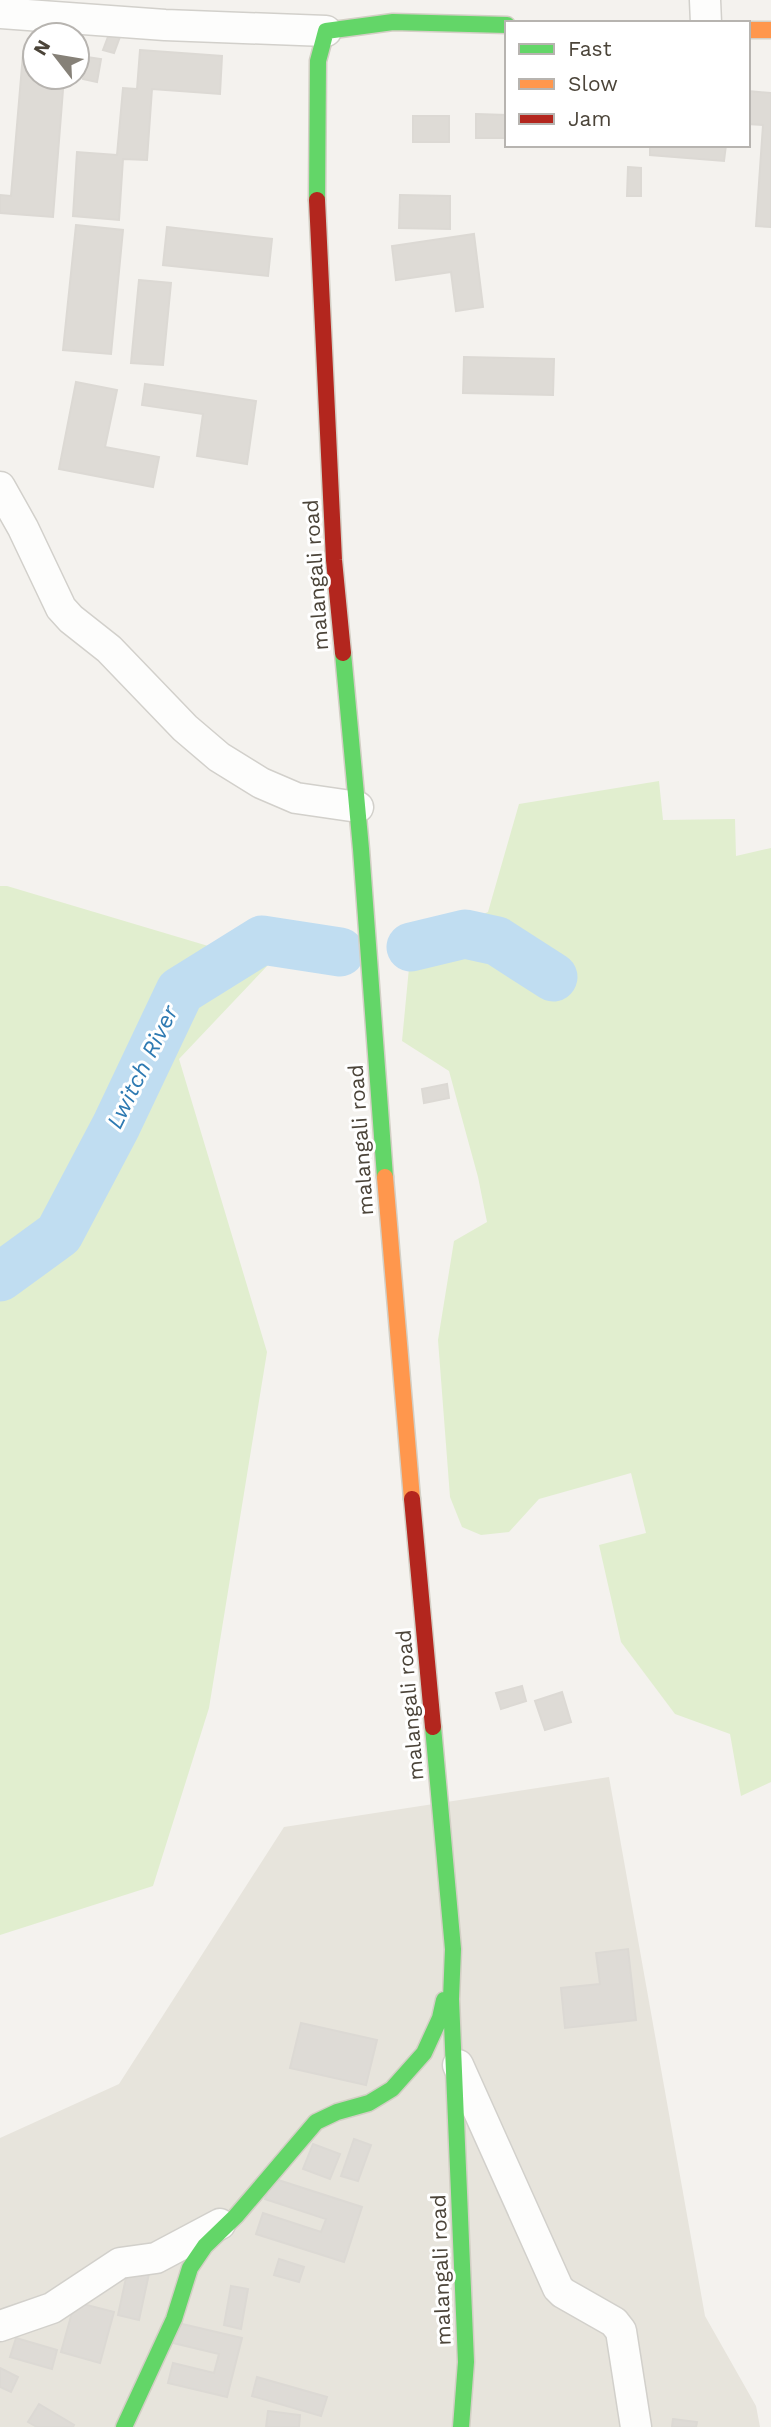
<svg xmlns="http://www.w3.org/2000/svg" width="771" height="2427" viewBox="0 0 771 2427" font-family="'Work Sans',sans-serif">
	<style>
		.residential { fill: #e7e4dc }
		.green { fill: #e1eecf }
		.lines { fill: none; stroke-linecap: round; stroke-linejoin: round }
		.river { stroke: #c0ddf1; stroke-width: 49 }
		.building { fill: #dedbd6; stroke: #dcd9d4; stroke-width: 2 }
		.street-casing { stroke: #d2d0cb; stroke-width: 33 }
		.fast-casing { stroke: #d3cfc5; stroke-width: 19 }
		.slow-casing { stroke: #d3cfc5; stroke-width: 19 }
		.jam-casing { stroke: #d3cfc5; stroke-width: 19 }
		.street { stroke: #fdfdfc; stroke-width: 30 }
		.fast { stroke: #63d668; stroke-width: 16 }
		.slow { stroke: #ff974d; stroke-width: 16 }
		.jam { stroke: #b3261e; stroke-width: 16 }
		.labels { text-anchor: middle; stroke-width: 6; stroke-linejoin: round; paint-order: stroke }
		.street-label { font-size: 21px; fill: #4b4439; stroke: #fff }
		.water-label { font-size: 23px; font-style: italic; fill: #2e7ab2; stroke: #fff }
	</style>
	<rect width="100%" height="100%" fill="#f4f2ee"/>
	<path class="residential" d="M 609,1777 L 705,2316 L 756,2406 L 760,2427 L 0,2427 L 0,2138 L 119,2084 L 284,1827 Z"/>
	<path class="green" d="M 659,781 L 663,820 L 735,819 L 736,856 L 771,848 L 771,1782 L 741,1796 L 730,1734 L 675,1714 L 621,1642 L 599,1545 L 646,1533 L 631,1473 L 539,1499 L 509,1532 L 481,1535 L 462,1527 L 450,1497 L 438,1340 L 454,1241 L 487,1222 L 478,1177 L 449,1071 L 402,1041 L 411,947 L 488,912 L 519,804 Z
		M 0,886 L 7,886 L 269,964 L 179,1059 L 267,1352 L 209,1708 L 153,1886 L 0,1935 Z"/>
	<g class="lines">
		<path class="river" d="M 411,947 L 465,934 L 497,941 L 553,977
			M 0,1277 L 59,1234 L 116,1126 L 180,991 L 262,940 L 340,952"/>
	</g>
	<path class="building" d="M 111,29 L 121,34 L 114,53 L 103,50 Z
		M 140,50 L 222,56 L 220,94 L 152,89 L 147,160 L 123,159 L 119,220 L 73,216 L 77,152 L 117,155 L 123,88 L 137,89 Z
		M 23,54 L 35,55 L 35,77 L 64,77 L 53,217 L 0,213 L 0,195 L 11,196 Z
		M 87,57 L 101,59 L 97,82 L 83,79 Z
		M 748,91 L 771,93 L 771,227 L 756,226 L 763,125 L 748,124 Z
		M 476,114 L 507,115 L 507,138 L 476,138 Z
		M 413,116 L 449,116 L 449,142 L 413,142 Z
		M 650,145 L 726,145 L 724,161 L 650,155 Z
		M 628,167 L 641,168 L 641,196 L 627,196 Z
		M 400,195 L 450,196 L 450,229 L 399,228 Z
		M 76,225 L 123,230 L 111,354 L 63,350 Z
		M 167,227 L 272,239 L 268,276 L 163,265 Z
		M 474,234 L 483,307 L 456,311 L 451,272 L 396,280 L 392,246 Z
		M 139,280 L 171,283 L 163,365 L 131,363 Z
		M 464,357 L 554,359 L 553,395 L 463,393 Z
		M 76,382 L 117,390 L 105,447 L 159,457 L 153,487 L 59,469 Z
		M 145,384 L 256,401 L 247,464 L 197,456 L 203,414 L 142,405 Z
		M 447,1084 L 449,1098 L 424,1103 L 422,1089 Z
		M 522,1686 L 526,1701 L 501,1709 L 496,1693 Z
		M 562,1692 L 571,1722 L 545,1730 L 535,1701 Z
		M 628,1949 L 636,2020 L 565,2028 L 561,1988 L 600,1984 L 596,1953 Z
		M 301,2023 L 377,2040 L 366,2085 L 290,2068 Z
		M 354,2139 L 371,2145 L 358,2181 L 341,2176 Z
		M 313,2144 L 340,2154 L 330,2179 L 303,2169 Z
		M 272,2178 L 362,2207 L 344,2262 L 256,2234 L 263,2213 L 321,2232 L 326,2219 L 265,2199 Z
		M 279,2259 L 304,2267 L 299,2282 L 274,2275 Z
		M 129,2264 L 150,2269 L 139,2320 L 118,2315 Z
		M 231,2286 L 248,2289 L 241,2329 L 224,2325 Z
		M 75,2302 L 114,2312 L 100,2363 L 61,2352 Z
		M 178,2323 L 242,2338 L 227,2397 L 168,2383 L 173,2363 L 214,2373 L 219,2354 L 173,2343 Z
		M 16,2338 L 57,2350 L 52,2369 L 10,2357 Z
		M 0,2368 L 18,2377 L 11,2392 L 0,2387 Z
		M 257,2377 L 327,2397 L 321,2416 L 252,2396 Z
		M 39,2404 L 74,2425 L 73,2427 L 37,2427 L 28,2422 Z
		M 268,2411 L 300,2415 L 299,2427 L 266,2427 Z
		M 673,2419 L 697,2422 L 696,2427 L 672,2427 Z"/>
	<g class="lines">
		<defs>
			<path id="street" d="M 705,0 L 706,23
				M 0,13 L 165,25 L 326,31
				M 0,487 L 23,528 L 61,608 L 71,619 L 109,649 L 185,728 L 219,757 L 261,783 L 296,798 L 358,807
				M 458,2065 L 558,2288 L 563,2293 L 614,2322 L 621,2331 L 636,2427
				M 0,2326 L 52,2308 L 120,2263 L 156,2258 L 220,2224"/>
			<path id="fast" d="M 317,200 L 318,61 L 326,31 L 393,22 L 507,25
				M 343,653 L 361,849 L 385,1177
				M 433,1727 L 453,1949 L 451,1999 L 466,2362 L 461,2427
				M 124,2427 L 174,2319 L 190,2268 L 205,2246 L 236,2216 L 316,2122 L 337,2112 L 369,2103 L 392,2089 L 424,2053 L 440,2018 L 444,2000"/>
			<path id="slow" d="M 748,30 L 771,30
				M 385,1177 L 412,1499"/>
			<path id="jam" d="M 317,200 L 334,560 L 343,653
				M 412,1499 L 433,1727"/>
		</defs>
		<use href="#street" class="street-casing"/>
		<use href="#fast" class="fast-casing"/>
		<use href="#slow" class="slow-casing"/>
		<use href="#jam" class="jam-casing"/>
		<use href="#street" class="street"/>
		<use href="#fast" class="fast"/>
		<use href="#slow" class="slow"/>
		<use href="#jam" class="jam"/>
	</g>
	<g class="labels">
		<g class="street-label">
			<text transform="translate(316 575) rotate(-94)" y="7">malangali road</text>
			<text transform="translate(361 1140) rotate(-94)" y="7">malangali road</text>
			<text transform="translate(410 1705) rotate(-95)" y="7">malangali road</text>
			<text transform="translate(441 2270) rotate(-92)" y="7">malangali road</text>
		</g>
		<g class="water-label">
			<text transform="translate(142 1067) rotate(-64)" y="8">Lwitch River</text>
		</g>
	</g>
	<rect x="505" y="21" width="245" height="126" fill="#ffffff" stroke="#b7b4b0" stroke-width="2"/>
	<rect x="519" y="44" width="35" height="10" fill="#63d668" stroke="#b7b4b0" stroke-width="2"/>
	<text x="568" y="56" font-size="21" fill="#4b4439">Fast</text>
	<rect x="519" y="79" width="35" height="10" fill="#ff974d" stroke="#b7b4b0" stroke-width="2"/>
	<text x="568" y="91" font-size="21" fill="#4b4439">Slow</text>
	<rect x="519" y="114" width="35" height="10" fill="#b3261e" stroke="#b7b4b0" stroke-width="2"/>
	<text x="568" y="126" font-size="21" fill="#4b4439">Jam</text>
	<g transform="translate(56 56) rotate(301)"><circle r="33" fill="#ffffff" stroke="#b7b4b0" stroke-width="2"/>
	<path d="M0-5L12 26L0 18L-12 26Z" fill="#868178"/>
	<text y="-10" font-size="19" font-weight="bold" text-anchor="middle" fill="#4b4439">N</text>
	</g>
</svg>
